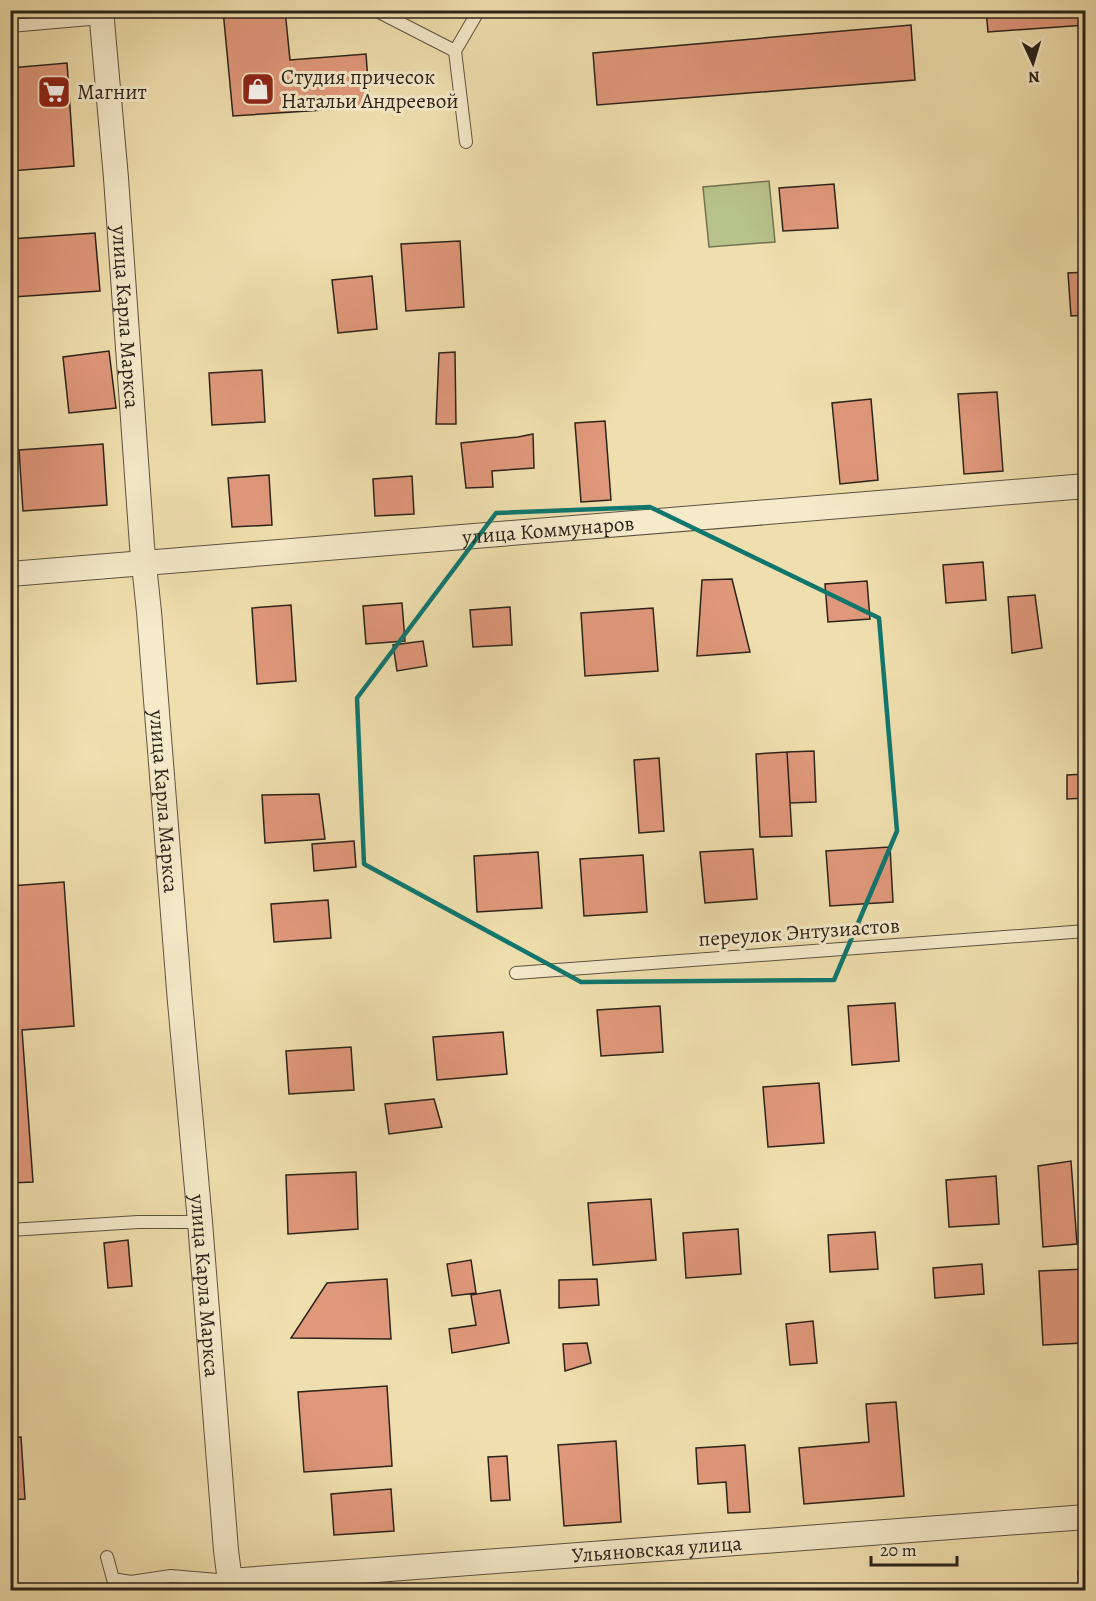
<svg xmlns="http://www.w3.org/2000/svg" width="1096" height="1601" viewBox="0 0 1096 1601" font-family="Alegreya,serif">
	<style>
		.green { fill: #b8c28b; stroke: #727253; stroke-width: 1.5 }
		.building { fill: #e0987b; stroke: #2c231b; stroke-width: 1.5 }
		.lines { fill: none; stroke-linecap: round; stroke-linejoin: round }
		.lane-casing { stroke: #5d5240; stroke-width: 14 }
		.street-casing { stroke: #5d5240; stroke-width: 26 }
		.lane { stroke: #f5eaca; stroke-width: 12 }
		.street { stroke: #f5eaca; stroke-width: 24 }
		.marked { fill: none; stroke: #0f766e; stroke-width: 4.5; stroke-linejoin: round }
		.labels { text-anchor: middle; stroke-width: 6; stroke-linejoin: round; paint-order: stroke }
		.poi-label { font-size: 21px; fill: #2c231b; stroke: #f5eaca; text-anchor: start }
		.street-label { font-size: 21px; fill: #2c231b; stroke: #f5eaca }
	</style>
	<rect width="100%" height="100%" fill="#f0dfae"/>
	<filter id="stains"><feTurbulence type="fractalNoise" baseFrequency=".00333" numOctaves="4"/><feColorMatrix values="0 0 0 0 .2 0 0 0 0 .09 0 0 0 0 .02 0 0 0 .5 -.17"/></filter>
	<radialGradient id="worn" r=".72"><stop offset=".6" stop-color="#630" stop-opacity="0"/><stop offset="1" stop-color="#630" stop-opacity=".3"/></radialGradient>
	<path class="green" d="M 769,181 L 775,242 L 709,247 L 703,187 Z"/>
	<path class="building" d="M 223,10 L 285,10 L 290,60 L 366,54 L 370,107 L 233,116 Z
		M 986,10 L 1086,10 L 1086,25 L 988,32 Z
		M 911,25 L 915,80 L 597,105 L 593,53 Z
		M 67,63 L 74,166 L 10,171 L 10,68 Z
		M 834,184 L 838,228 L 783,231 L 779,188 Z
		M 95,233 L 100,291 L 13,297 L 10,271 L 10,239 Z
		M 460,241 L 464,307 L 406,311 L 401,244 Z
		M 1086,272 L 1086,315 L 1071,316 L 1068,273 Z
		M 372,276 L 377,329 L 338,333 L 332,280 Z
		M 109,351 L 116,408 L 69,413 L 63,357 Z
		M 455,352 L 456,424 L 436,424 L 439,353 Z
		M 262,370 L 265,422 L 212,425 L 209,373 Z
		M 997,392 L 1003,471 L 964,474 L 958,394 Z
		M 871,399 L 878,480 L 840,484 L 832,403 Z
		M 605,421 L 611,500 L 581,502 L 575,423 Z
		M 533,434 L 534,468 L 492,471 L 493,487 L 466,488 L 461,443 L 518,437 Z
		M 103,444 L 107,505 L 23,511 L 19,450 Z
		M 269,475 L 272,525 L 232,527 L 228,478 Z
		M 412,476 L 414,514 L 375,516 L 373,479 Z
		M 983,562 L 986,600 L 946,603 L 943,565 Z
		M 732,579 L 750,652 L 697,656 L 702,580 Z
		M 867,581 L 870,619 L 828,622 L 825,584 Z
		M 1035,595 L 1042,648 L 1012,653 L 1008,597 Z
		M 402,603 L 405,641 L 366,644 L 363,606 Z
		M 291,605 L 296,681 L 257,684 L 252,608 Z
		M 510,607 L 512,645 L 473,647 L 470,610 Z
		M 653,608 L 658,671 L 585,676 L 581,613 Z
		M 423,641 L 427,666 L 397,671 L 393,645 Z
		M 814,751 L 816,802 L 790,803 L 787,752 Z
		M 787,752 L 792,836 L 760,837 L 756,754 Z
		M 659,758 L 664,831 L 639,833 L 634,760 Z
		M 1086,774 L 1086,798 L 1067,799 L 1067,775 Z
		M 319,794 L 325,839 L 265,843 L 262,795 Z
		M 354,841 L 356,867 L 314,871 L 312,844 Z
		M 890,847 L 893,902 L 830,906 L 826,851 Z
		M 753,849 L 757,899 L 705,903 L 700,852 Z
		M 538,852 L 542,908 L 477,912 L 474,856 Z
		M 643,855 L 647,912 L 584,916 L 580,859 Z
		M 64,882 L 74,1026 L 22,1030 L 33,1182 L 10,1183 L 10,886 Z
		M 328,900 L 331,938 L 274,942 L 271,904 Z
		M 895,1003 L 899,1061 L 852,1065 L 848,1006 Z
		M 660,1006 L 663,1052 L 601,1056 L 597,1010 Z
		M 503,1032 L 507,1074 L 437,1080 L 433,1037 Z
		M 1081,1032 L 1086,1032 L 1086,1075 L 1084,1075 Z
		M 351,1047 L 354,1090 L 289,1094 L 286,1051 Z
		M 819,1083 L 824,1143 L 768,1147 L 763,1087 Z
		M 434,1099 L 442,1127 L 389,1134 L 385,1104 Z
		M 1071,1161 L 1077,1244 L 1043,1247 L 1038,1166 Z
		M 356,1172 L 358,1229 L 288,1234 L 286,1175 Z
		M 996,1176 L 999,1224 L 949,1227 L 946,1180 Z
		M 651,1199 L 656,1260 L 593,1265 L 588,1203 Z
		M 738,1229 L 741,1274 L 686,1278 L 683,1233 Z
		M 875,1232 L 878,1269 L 830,1272 L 828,1235 Z
		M 128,1240 L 132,1286 L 108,1288 L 104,1243 Z
		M 471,1260 L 476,1293 L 452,1296 L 447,1264 Z
		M 982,1264 L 984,1294 L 935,1298 L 933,1268 Z
		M 1086,1269 L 1086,1334 L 1083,1334 L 1083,1343 L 1043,1345 L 1039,1271 Z
		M 387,1279 L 391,1339 L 291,1338 L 327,1283 Z
		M 597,1279 L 599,1305 L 559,1308 L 559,1280 Z
		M 500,1290 L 509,1343 L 452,1353 L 449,1329 L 476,1325 L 471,1295 Z
		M 813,1321 L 817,1363 L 790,1365 L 786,1324 Z
		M 587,1343 L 591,1363 L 565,1371 L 563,1344 Z
		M 387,1386 L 392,1466 L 304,1472 L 298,1392 Z
		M 896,1402 L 904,1496 L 804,1504 L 799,1448 L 869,1442 L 866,1404 Z
		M 21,1437 L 25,1499 L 10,1500 L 10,1438 Z
		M 616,1441 L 621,1522 L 564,1526 L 558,1445 Z
		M 745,1445 L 750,1512 L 728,1513 L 726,1482 L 698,1484 L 696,1448 Z
		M 507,1456 L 510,1500 L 491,1501 L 488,1457 Z
		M 391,1489 L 394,1531 L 334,1535 L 331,1494 Z
		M 1078,1571 L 1086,1571 L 1086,1590 L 1079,1590 Z
		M 1009,1584 L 1009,1590 L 969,1590 L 969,1587 Z"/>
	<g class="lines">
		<defs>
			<path id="lane" d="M 375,10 L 455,51 L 466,142
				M 10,26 L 101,18
				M 455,51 L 479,10
				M 516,973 L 1086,931
				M 10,1230 L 138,1222 L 200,1222
				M 107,1557 L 113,1579 L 131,1582 L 171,1576 L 229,1581"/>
			<g id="street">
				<path id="s1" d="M 101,10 L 116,178 L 142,546 L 149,612 L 180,1002 L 200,1222 L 226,1550 L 231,1590"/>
				<path id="s2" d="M 10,574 L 1086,486"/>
				<path id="s3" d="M 229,1581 L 1086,1517"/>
			</g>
		</defs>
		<use href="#lane" class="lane-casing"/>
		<use href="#street" class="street-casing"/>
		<use href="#lane" class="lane"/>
		<use href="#street" class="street"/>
	</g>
	<path class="marked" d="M 650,507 L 879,618 L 897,831 L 834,980 L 581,982 L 364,864 L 357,698 L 496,513 Z"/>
	<defs>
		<symbol id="shop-square" viewBox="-11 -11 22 22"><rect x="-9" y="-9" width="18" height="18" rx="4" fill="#8f2418" stroke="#f5eaca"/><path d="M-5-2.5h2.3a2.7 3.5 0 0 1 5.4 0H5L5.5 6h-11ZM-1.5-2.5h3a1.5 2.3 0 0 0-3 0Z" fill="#fff"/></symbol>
		<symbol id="supermarket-square" viewBox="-11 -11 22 22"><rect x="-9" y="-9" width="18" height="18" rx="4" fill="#8f2418" stroke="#f5eaca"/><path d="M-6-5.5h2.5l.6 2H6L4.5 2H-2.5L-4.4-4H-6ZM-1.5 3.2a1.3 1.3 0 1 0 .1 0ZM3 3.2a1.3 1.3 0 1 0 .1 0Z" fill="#fff"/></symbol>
	</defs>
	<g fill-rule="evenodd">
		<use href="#shop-square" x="239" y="70" width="38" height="38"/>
		<use href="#supermarket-square" x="35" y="73" width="38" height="38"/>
	</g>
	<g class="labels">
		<g class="poi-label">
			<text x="281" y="84">Студия причесок<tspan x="281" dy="24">Натальи Андреевой</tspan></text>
			<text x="77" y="99">Магнит</text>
		</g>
		<g class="street-label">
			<text dy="7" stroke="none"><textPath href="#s1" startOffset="308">улица Карла Маркса</textPath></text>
			<text dy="7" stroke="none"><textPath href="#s2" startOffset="540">улица Коммунаров</textPath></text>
			<text dy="7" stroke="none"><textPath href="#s1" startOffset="794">улица Карла Маркса</textPath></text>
			<text transform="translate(799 932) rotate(-4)" y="7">переулок Энтузиастов</text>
			<text dy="7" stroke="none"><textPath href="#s1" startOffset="1280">улица Карла Маркса</textPath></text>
			<text dy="7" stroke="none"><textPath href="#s3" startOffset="429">Ульяновская улица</textPath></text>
		</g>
	</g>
	<rect width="1096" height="1601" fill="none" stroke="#f0dfae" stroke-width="36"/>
	<rect x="12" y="12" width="1072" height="1577" fill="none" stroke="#2c231b" stroke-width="3"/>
	<rect x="18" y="18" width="1060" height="1565" fill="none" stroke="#2c231b" stroke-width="1.5"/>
	<g transform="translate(1033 63) rotate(176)" stroke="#f5eaca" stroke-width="4.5" paint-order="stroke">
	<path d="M0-4.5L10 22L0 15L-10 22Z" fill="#2c231b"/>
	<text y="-9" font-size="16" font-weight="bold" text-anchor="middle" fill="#2c231b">N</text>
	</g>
	<path d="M871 1556v9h86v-9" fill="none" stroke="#2c231b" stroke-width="3"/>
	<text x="880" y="1556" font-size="18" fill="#2c231b" stroke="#f5eaca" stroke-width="4.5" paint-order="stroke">20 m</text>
	<rect width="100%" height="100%" filter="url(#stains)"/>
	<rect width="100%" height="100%" fill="url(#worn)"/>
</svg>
